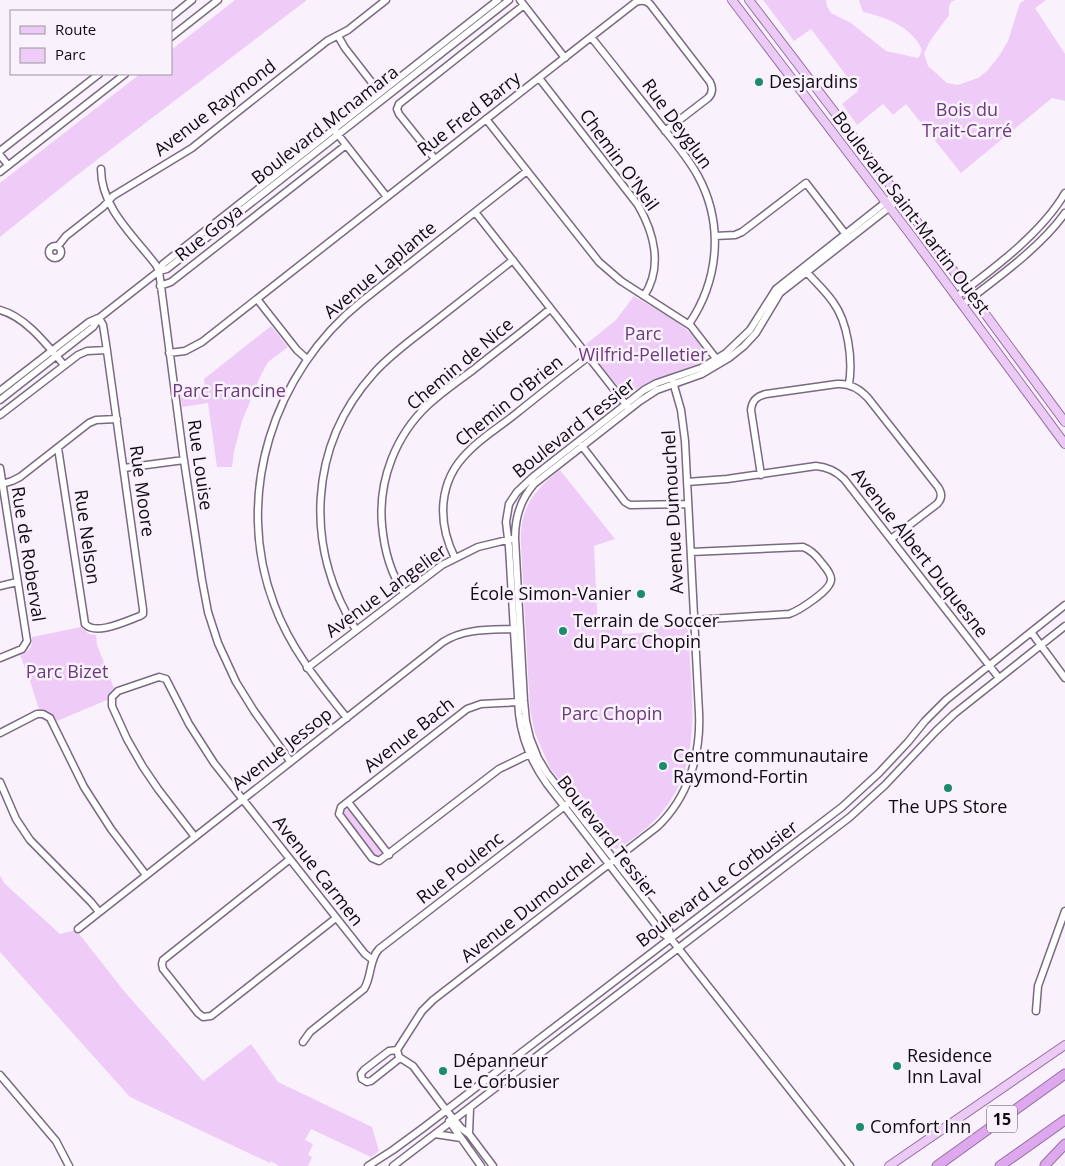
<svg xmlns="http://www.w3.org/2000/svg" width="1065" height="1166" viewBox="0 0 1065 1166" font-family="'Open Sans',sans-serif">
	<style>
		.green { fill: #eeccf7 }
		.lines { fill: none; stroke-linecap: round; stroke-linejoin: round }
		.minor-casing { stroke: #7b6981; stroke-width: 9 }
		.major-casing { stroke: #9771a2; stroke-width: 10 }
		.highway-casing { stroke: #9771a2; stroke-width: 11 }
		.minor { stroke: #fff; stroke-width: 6 }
		.major { stroke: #ebcbf5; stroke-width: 8 }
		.highway { stroke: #dea8ef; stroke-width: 9 }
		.poi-dot { fill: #1b8c6c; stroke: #f9f1fc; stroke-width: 2 }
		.labels { text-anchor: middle; stroke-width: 5; stroke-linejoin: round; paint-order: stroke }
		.shield { fill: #f9f1fc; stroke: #57505a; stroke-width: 1 }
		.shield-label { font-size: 16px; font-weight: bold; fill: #120b14 }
		.poi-label { font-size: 18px; fill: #120b14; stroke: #f9f1fc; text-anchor: start }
		.street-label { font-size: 18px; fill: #120b14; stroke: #f9f1fc }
		.park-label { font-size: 18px; fill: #6c3a7b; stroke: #f9f1fc }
	</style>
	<rect width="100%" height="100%" fill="#f9f1fc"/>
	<path class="green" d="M 235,0 L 307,0 L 68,182 L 0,237 L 0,183 L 140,74 L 171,74 L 171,50 Z
		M 763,0 L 826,0 L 827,6 L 831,13 L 851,23 L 886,51 L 918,58 C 922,53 923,50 919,44 C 907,25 885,17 863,12 L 859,0 L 955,0 L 951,2 L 949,6 L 949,15 L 930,41 L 924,53 L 928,66 L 947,83 L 958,85 L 978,78 L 987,71 L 999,56 L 1008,41 L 1020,3 L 1025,0 L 1046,0 L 1035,8 L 1065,54 L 1065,101 L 1052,98 L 961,173 L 906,104 L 893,115 L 883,104 L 857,125 L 842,104 L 858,91 L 811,29 L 794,41 Z
		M 634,296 C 656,310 698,329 706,356 L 704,360 L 700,363 L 649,382 L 626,395 L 622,392 L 585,345 L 616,320 Z
		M 271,326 L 288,347 L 268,362 L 260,377 L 242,421 L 234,452 L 232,467 L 217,467 L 208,403 L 182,407 L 180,392 L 205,388 L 204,379 Z
		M 560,470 L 615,539 L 594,546 L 598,630 L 622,629 L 622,634 L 654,632 L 654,627 C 665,626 682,622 688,630 C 692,706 708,781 639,834 C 632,839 625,845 617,849 L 611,847 L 550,768 L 535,733 L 530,709 L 521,545 C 519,509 533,491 560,470 Z
		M 81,627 L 89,634 L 96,635 L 97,645 L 114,688 L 109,693 L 107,700 L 57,721 L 48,711 L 39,709 L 30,681 L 20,655 C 29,652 33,647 32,637 Z
		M 345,809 L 349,810 L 381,850 L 381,856 L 377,857 L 374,855 L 344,816 L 343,812 Z
		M 0,875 L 4,883 L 60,934 L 76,930 L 124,991 L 203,1081 L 251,1044 L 278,1082 L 372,1127 L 379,1151 L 371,1157 L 311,1129 L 305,1140 L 313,1144 L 308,1155 L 312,1157 L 308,1166 L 279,1166 L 271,1161 L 270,1163 L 130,1097 L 0,952 Z"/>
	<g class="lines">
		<defs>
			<path id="minor" d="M 520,0 L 565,58
				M 171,17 L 192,0
				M 338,36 L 345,48 L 380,93
				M 171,37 L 218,0
				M 591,37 C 612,63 632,89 653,115 C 668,135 686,154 698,176 C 724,224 719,280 689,324
				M 539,78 L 638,205 C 654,233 663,267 644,296
				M 486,119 L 599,262 L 621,281 L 691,326 L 718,361
				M 336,132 L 387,197
				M 0,151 L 99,74
				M 0,155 L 8,165
				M 435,159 L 399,114 L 397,109 L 399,104 L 524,5
				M 101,169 C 101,208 134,236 156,265 L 159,271 L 183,454 L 202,580 L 208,612 L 218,643 L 236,682 L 254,711 L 290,761
				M 0,172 L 125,74
				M 475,212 L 627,406
				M 715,236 L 735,235 L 742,232 L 806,183 L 847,236
				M49 252a6 6 0 1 1 12 0a6 6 0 1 1-12 0Z
				M 58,246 L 66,236 L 103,207 L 113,196 L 192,148 L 327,41 L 348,30 L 386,0
				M 805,270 C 814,281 825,290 833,302 C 848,322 853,360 849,384
				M 159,271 L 167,269 L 509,0
				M 160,286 L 171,282 L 346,145
				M 956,297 C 993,269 1042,233 1065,193
				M 257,299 L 297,350 L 307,359
				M 962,305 C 996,279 1041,247 1065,213
				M 0,310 C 26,317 47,345 64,365
				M 169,353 L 185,351 L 202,342 L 591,37 L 636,2 C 641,0 646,0 650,4 L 710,82 C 713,88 713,93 708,98 L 665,131
				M 0,391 L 89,322 L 98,318
				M 0,400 L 93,327 L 99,318 L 159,271 L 163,264 L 498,0
				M 0,415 L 78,355 L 87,351 L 107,350
				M 582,446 L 625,502 L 630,505 L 688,504
				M 58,448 L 85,624 C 96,636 126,621 140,616 L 143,614 L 143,609 L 106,344 L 103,325 L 99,318
				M 0,468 L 27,641 L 22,649 L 0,658
				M 124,468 L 184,460
				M 761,475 L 751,410 C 752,400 757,396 766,394 L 837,384 C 851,383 860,389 868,398 L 938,487 C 942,493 942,499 937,504 L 891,539
				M 687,482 L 727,479 L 816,466 C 828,467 836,471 844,479 L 999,678
				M 2,484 L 12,481 L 20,477 L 89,423 L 96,420 L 117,419
				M 691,552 L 803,547 C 811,550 816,555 821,562 C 825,567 831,573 831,579 C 832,590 798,611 789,614 L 694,620
				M 455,558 C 437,522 438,481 468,452 C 481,438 498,428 513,416 C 538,396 563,376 588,357
				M 0,586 L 17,582
				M 404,593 C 391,574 384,548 382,525 C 378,480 396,435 428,405 C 442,392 458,381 473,370 C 499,349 525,330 550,309
				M 356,630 C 304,548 308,446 374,373 C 390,355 410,341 429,326 C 457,304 485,282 513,260
				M 1031,632 L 1065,678
				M 307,668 L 442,565 L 478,547 L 511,539
				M 520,702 L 481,704 L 467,709 L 341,807 L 339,814 L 372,858 L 379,861 L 499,769 L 532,753
				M 347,718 C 318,682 290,648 274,604 C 233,496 273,372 362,301 L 527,171
				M 0,733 L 37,714 L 43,714 L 50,718 L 84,787 L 111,829 L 146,875
				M 0,782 L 16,819 L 30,840 L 91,902 L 99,912
				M 348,802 L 389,855
				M 195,837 L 158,789 L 143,767 L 127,739 L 112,706 L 112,697 L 118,691 L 159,677 L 166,679 L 189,724 L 214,763 L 365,954 L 373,960
				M 290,859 L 163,960 L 162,964 L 163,969 L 198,1013 L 203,1017 L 211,1016 L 336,918
				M 78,929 L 443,642 C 465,628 491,630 516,629
				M 671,939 L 669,930 L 547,773 L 538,758 L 530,738 L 526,721 L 524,701 L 515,538 C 515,517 520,500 534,484 L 640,401 L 657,390 L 702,374 L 729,358 L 744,346 L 756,333 L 780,293 L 900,199
				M 1036,1011 L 1038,986 L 1065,911
				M 303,1042 L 310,1032 L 364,989 C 372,977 369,959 379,949 L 566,805
				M 397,1050 L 389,1051 L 364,1070 L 361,1074 L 362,1079 L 367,1082 L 371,1081 L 400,1058
				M 0,1075 L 56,1141 L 69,1166
				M 449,1121 L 481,1166
				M 435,1134 L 461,1138
				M 469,1134 L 470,1108
				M 368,1166 L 393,1150 L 423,1128 L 842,807 L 879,773 L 908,742 L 925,721 L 946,700 L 1065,605
				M 393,1166 L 850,817 L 885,785 L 936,731 L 954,714 L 1065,626
				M 493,1166 L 469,1134 L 461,1128 L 446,1110 L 413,1066 L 399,1057 L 397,1050 L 422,1011 L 433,1000 L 657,827 C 688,798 701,755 699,713 L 685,441 L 681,410 L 673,382
				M 850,1166 L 671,939 L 662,933 L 547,784 C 532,763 522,740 519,714 L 509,547 L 506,522 L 509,504 L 517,492 L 534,476 L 644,390 L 657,383 L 701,368 L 726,353 L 750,330 L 776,289 L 896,194"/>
			<path id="major" d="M 732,0 L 913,238 L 1065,444
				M 749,0 L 890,185 L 1065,422
				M 889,1166 L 1065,1045"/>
			<path id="highway" d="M 1045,1165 L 1065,1144
				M 937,1166 L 1065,1074
				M 1000,1166 L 1065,1120"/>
		</defs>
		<use href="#minor" class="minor-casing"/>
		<use href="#major" class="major-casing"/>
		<use href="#highway" class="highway-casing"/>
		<use href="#minor" class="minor"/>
		<use href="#major" class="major"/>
		<use href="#highway" class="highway"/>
	</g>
	<g class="poi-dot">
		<circle cx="759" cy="82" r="5"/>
		<circle cx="641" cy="594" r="5"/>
		<circle cx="563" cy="631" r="5"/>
		<circle cx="663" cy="766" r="5"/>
		<circle cx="948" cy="788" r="5"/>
		<circle cx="897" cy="1066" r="5"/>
		<circle cx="443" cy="1071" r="5"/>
		<circle cx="860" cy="1127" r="5"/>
	</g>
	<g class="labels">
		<rect class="shield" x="987" y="1105.5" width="30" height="27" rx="4"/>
		<g class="shield-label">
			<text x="1002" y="1125">15</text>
		</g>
		<g class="poi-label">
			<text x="769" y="88">Desjardins</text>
			<text x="631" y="600" text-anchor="end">École Simon-Vanier</text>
			<text x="573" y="627">Terrain de Soccer<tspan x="573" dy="21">du Parc Chopin</tspan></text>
			<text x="673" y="762">Centre communautaire<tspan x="673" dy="21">Raymond-Fortin</tspan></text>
			<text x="948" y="813" text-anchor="middle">The UPS Store</text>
			<text x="907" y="1062">Residence<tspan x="907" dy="21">Inn Laval</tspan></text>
			<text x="453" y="1067">Dépanneur<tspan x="453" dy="21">Le Corbusier</tspan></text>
			<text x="870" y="1133">Comfort Inn</text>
		</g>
		<g class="street-label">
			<text transform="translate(215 108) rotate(-37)" y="6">Avenue Raymond</text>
			<text transform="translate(469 114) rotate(-38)" y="6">Rue Fred Barry</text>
			<text transform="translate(677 124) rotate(54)" y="6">Rue Deyglun</text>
			<text transform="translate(325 125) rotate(-38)" y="6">Boulevard Mcnamara</text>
			<text transform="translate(619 160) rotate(54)" y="6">Chemin O'Neil</text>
			<text transform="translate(911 213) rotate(53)" y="6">Boulevard Saint-Martin Ouest</text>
			<text transform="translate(209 233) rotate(-38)" y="6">Rue Goya</text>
			<text transform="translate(380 270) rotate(-40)" y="6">Avenue Laplante</text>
			<text transform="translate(460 364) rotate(-40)" y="6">Chemin de Nice</text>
			<text transform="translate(509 401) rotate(-39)" y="6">Chemin O'Brien</text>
			<text transform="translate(574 428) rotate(-38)" y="6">Boulevard Tessier</text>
			<text transform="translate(200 465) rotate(82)" y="6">Rue Louise</text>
			<text transform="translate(142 491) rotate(82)" y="6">Rue Moore</text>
			<text transform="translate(673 512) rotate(-93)" y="6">Avenue Dumouchel</text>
			<text transform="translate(87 537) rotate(82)" y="6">Rue Nelson</text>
			<text transform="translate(920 553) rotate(52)" y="6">Avenue Albert Duquesne</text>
			<text transform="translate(28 554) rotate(81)" y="6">Rue de Roberval</text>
			<text transform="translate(386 591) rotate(-36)" y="6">Avenue Langelier</text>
			<text transform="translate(409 735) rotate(-38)" y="6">Avenue Bach</text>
			<text transform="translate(282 749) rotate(-38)" y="6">Avenue Jessop</text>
			<text transform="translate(607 837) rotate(52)" y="6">Boulevard Tessier</text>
			<text transform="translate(460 868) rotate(-38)" y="6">Rue Poulenc</text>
			<text transform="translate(318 871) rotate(52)" y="6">Avenue Carmen</text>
			<text transform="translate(717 884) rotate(-37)" y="6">Boulevard Le Corbusier</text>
			<text transform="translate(528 908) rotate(-38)" y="6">Avenue Dumouchel</text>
		</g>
		<g class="park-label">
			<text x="967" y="116">Bois du<tspan x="967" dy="21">Trait-Carré</tspan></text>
			<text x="643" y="340">Parc<tspan x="643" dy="21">Wilfrid-Pelletier</tspan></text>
			<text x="229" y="397">Parc Francine</text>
			<text x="67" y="678">Parc Bizet</text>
			<text x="612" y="720">Parc Chopin</text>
		</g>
	</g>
	<rect x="10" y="10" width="162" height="65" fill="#f9f1fc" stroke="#9d959f"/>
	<rect x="20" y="26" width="25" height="8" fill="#ebcbf5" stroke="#9d959f"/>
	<text x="55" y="35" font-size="15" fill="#120b14">Route</text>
	<rect x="20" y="48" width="25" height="15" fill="#eeccf7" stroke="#9d959f"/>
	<text x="55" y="60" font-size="15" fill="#120b14">Parc</text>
</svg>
